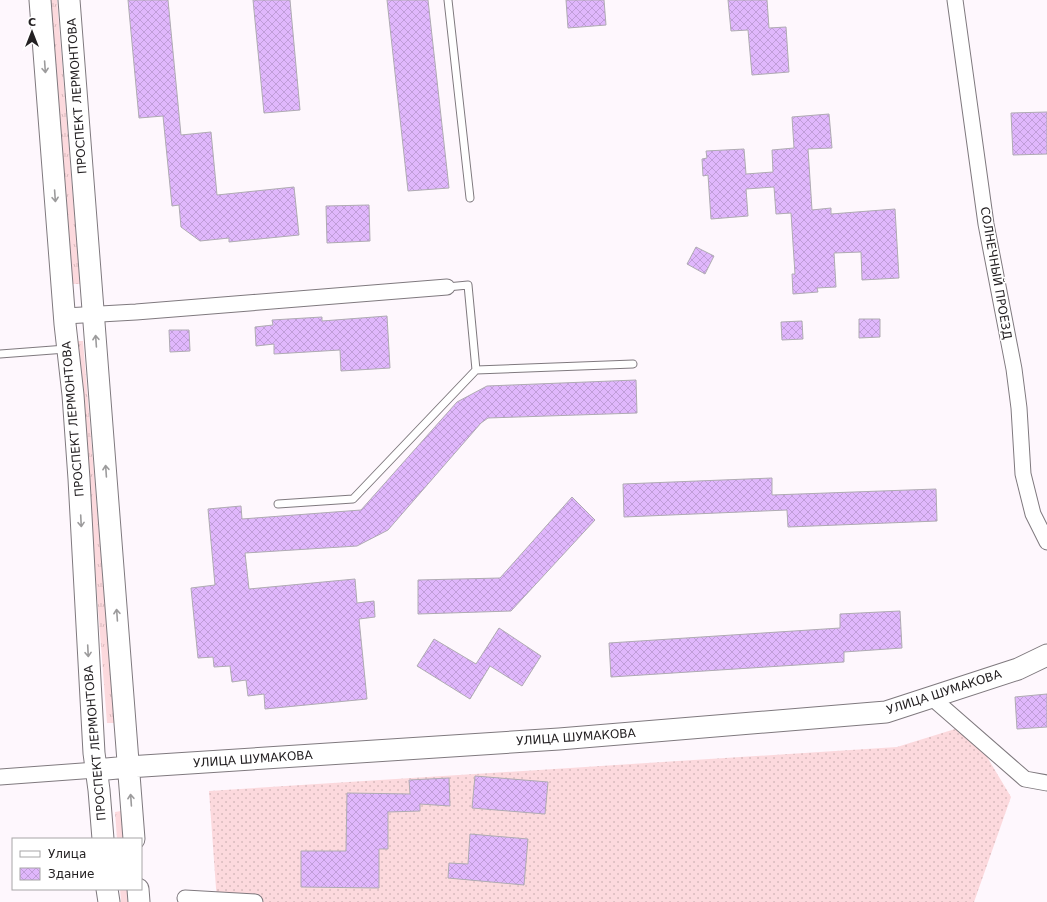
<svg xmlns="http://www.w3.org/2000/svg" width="1047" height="902" viewBox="0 0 1047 902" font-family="'DejaVu Sans',sans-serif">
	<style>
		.grass { fill: url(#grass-tufts) }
		.garden { fill: url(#garden-dots) }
		.building { fill: url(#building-cross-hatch); stroke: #afabb2 }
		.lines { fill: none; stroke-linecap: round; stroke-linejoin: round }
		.lane-casing { stroke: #7f797e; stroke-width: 9 }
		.street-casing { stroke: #7f797e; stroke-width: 17 }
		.secondary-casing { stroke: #7f797e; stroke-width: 23 }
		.lane { stroke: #fff; stroke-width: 7 }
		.street { stroke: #fff; stroke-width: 15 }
		.secondary { stroke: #fff; stroke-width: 21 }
		.oneway { stroke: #9c9b9c }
		.labels { text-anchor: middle; stroke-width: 3; stroke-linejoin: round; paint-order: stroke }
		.street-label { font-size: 12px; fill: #242123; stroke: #fff }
	</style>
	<defs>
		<pattern id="grass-tufts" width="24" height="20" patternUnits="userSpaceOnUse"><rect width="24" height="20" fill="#fcd9dd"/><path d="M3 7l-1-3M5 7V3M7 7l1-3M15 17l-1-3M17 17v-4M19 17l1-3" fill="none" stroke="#d8babd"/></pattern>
		<pattern id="garden-dots" width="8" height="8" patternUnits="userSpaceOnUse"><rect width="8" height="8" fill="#fcd9dd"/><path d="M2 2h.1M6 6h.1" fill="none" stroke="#d8babd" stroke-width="1.8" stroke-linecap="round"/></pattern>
		<pattern id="building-cross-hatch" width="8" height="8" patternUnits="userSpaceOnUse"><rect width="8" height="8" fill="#e0b7fc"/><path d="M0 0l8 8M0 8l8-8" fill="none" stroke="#c09dd8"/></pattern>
	</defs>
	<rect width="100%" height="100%" fill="#fef7fd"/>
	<path class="grass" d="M 50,0 L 57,0 L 80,284 L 72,284 Z
		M 77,341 L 83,341 L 115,723 L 107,723 Z
		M 121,811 L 124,839 L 117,839 L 115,812 Z
		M 120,889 L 127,889 L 128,902 L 121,902 Z"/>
	<path class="garden" d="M 968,725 L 1011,797 L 974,902 L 217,902 L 209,791 L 897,747 Z"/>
	<path class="building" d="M 128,0 L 168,0 L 181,135 L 211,132 L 217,195 L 294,187 L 299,235 L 229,242 L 229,238 L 200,241 L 181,227 L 179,205 L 172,206 L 163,116 L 139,118 Z
		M 253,0 L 290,0 L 300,110 L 264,113 Z
		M 387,0 L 428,0 L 449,188 L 408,191 Z
		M 566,0 L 604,0 L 606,25 L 568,28 Z
		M 728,0 L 767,0 L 769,28 L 786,27 L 789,72 L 752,75 L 748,30 L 731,31 Z
		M 1047,112 L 1047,154 L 1013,155 L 1011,113 Z
		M 829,114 L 832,148 L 808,149 L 812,210 L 831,208 L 831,214 L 895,209 L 899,278 L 862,280 L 861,252 L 834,253 L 836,287 L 817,288 L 818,292 L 793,294 L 792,274 L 795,274 L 791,213 L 776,214 L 774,187 L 746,189 L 748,216 L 711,219 L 708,175 L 703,176 L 702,159 L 707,158 L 706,151 L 744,149 L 746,174 L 773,172 L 772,150 L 794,148 L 792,117 Z
		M 369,205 L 370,241 L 327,243 L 326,206 Z
		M 696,247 L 714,256 L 705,274 L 687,264 Z
		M 387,316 L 390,368 L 341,371 L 340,350 L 274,354 L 274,344 L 256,346 L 255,327 L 273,325 L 272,320 L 322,317 L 322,321 Z
		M 859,319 L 880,319 L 880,337 L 859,338 Z
		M 802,321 L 803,339 L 782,340 L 781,322 Z
		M 169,330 L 189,330 L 190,351 L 170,352 Z
		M 636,380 L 637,413 L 488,418 L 481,423 L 388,530 L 357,546 L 245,553 L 249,589 L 355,579 L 357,603 L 374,601 L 375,617 L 359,619 L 367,699 L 265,709 L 264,694 L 248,696 L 246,680 L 232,682 L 230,666 L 214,667 L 213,657 L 198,658 L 191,588 L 215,585 L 208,509 L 241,506 L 242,519 L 361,510 L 457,402 L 487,386 Z
		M 772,478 L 772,495 L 936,489 L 937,521 L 788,527 L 787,510 L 624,517 L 623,484 Z
		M 572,497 L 595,520 L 511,611 L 418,614 L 418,580 L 500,578 Z
		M 900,611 L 902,648 L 844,652 L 844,662 L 611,677 L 609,643 L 840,628 L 840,614 Z
		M 499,628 L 541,656 L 522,686 L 490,666 L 470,699 L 417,666 L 434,639 L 476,664 Z
		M 1047,694 L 1047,727 L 1017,729 L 1015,697 Z
		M 475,776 L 548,782 L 545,814 L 472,808 Z
		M 449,778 L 450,806 L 420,804 L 420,811 L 388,812 L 388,849 L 379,849 L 379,888 L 301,887 L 301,851 L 346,851 L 347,793 L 410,794 L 409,780 Z
		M 470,834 L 528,839 L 524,885 L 448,878 L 449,863 L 468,864 Z"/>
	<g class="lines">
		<defs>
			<path id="lane" d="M 448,0 L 470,198
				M 447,287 L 468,285 L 476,370
				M 0,354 L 66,349
				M 278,504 L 353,499 L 476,370 L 633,364"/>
			<path id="street" d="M 955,0 L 986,224 L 1014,369 L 1019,408 L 1023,474 L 1033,514 L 1047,542
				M 65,316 L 136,312 L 447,287
				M 931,697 L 1025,779 L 1047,783
				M 0,777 L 96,770
				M 185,898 L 255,902"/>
			<path id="secondary" d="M 40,0 L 65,324 L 73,395 L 79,479 L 94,753 L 99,790 L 103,839
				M 69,0 L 134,839
				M 96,770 L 128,767 L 559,739 L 886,712 L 1018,669 L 1047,655
				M 107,889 L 109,902
				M 138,889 L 139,902"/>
		</defs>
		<use href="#lane" class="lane-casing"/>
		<use href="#street" class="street-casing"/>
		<use href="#secondary" class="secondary-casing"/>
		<use href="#lane" class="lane"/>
		<use href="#street" class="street"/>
		<use href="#secondary" class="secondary"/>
	</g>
	<defs><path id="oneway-shaft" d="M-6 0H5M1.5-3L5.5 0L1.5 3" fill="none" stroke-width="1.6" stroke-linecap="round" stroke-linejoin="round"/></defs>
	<g class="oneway">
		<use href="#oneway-shaft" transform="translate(45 67) rotate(86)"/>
		<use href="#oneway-shaft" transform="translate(55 196) rotate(86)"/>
		<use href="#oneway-shaft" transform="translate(96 341) rotate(-94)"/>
		<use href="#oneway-shaft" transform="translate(106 471) rotate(-94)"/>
		<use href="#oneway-shaft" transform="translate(81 521) rotate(87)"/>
		<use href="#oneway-shaft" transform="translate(117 615) rotate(-94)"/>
		<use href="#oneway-shaft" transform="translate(88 651) rotate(87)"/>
		<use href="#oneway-shaft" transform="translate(131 800) rotate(-94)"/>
	</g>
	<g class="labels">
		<g class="street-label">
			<text transform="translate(77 96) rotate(-94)" y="4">ПРОСПЕКТ ЛЕРМОНТОВА</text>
			<text transform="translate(996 273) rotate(80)" y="4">СОЛНЕЧНЫЙ ПРОЕЗД</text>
			<text transform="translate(73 419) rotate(-95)" y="4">ПРОСПЕКТ ЛЕРМОНТОВА</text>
			<text transform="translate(944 692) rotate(-18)" y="4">УЛИЦА ШУМАКОВА</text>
			<text transform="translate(576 737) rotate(-4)" y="4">УЛИЦА ШУМАКОВА</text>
			<text transform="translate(95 743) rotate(-95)" y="4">ПРОСПЕКТ ЛЕРМОНТОВА</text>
			<text transform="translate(253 759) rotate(-4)" y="4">УЛИЦА ШУМАКОВА</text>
		</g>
	</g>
	<rect x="12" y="838" width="130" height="52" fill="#ffffff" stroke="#a7a6a7"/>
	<rect x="20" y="851" width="20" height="6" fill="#ffffff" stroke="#a7a6a7"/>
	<text x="48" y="858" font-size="12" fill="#242123">Улица</text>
	<rect x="20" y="868" width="20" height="12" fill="url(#building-cross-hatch)" stroke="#a7a6a7"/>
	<text x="48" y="878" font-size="12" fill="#242123">Здание</text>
	<g transform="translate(32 32)" stroke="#ffffff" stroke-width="3" paint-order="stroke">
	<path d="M0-3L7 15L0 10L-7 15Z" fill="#242123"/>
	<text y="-6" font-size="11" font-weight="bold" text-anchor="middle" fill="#242123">С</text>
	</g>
</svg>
